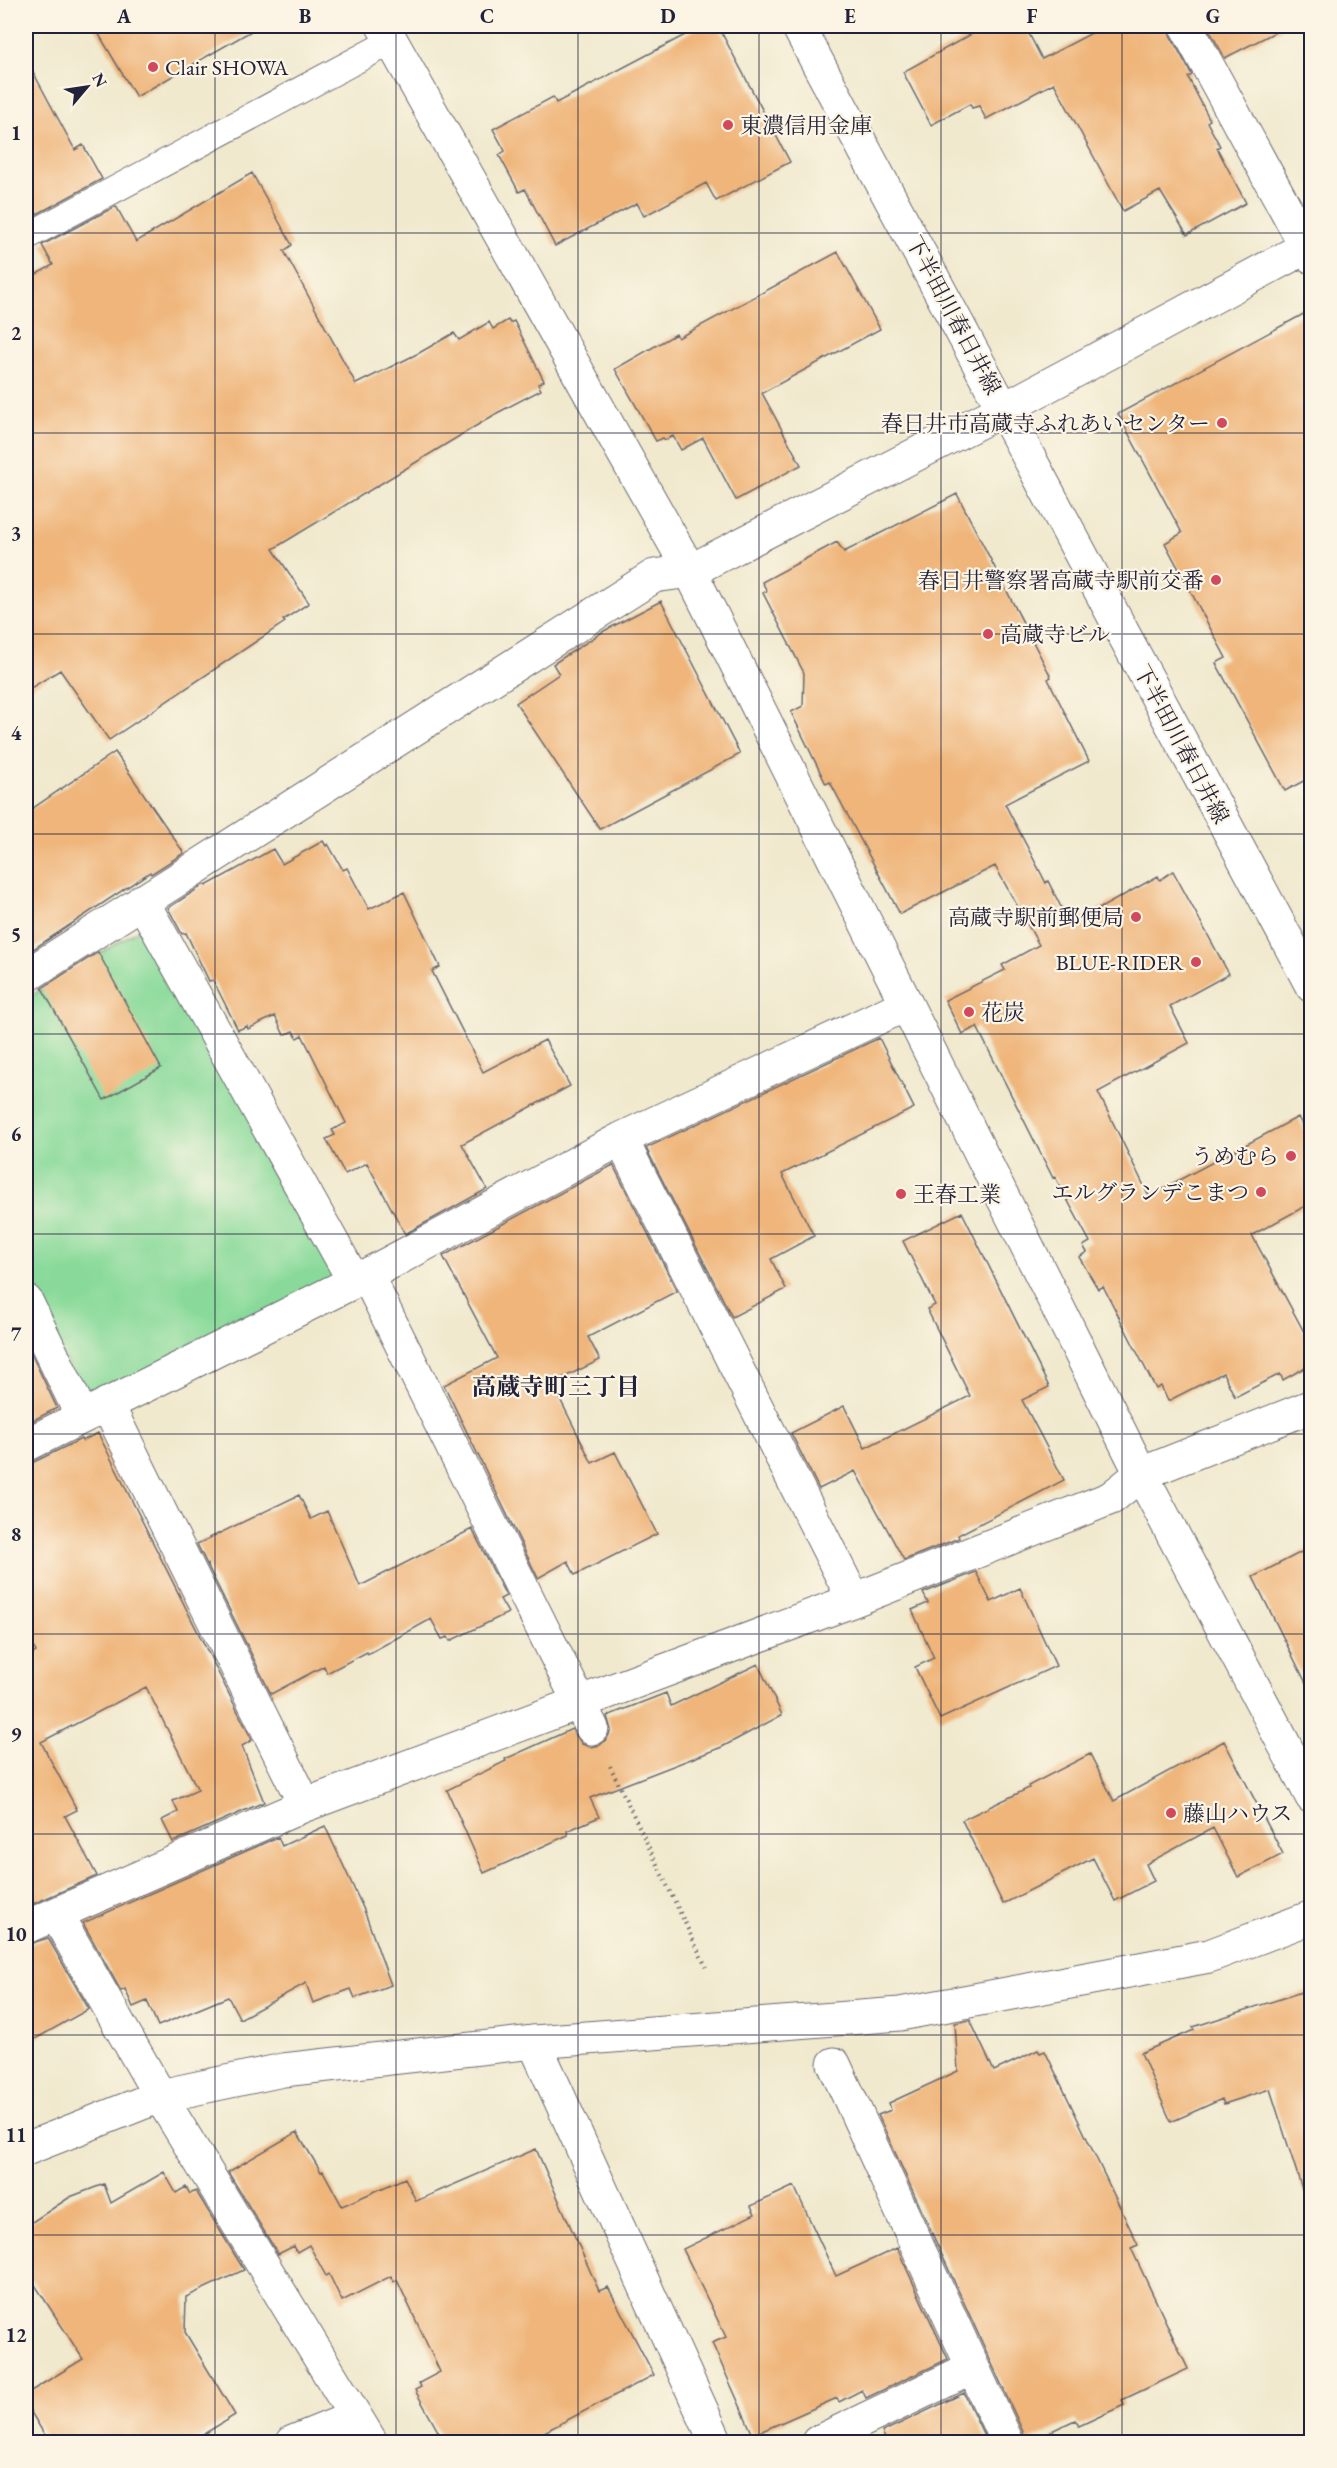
<svg xmlns="http://www.w3.org/2000/svg" width="1337" height="2468" viewBox="0 0 1337 2468" font-family="'EB Garamond','Noto Serif JP',serif">
	<style>
		.green { fill: #89da9a; stroke: #567e6a; stroke-width: 1.5 }
		.building { fill: #efb57a }
		.lines { fill: none; stroke-linecap: round; stroke-linejoin: round }
		.lane-casing { stroke: #6a686e; stroke-width: 28 }
		.street-casing { stroke: #6a686e; stroke-width: 35 }
		.secondary-casing { stroke: #6a686e; stroke-width: 35 }
		.path { stroke: #6a686e; stroke-width: 4; stroke-dasharray: 1.5 4.5; stroke-linecap: butt }
		.lane { stroke: #fff; stroke-width: 26 }
		.street { stroke: #fff; stroke-width: 33 }
		.secondary { stroke: #fff; stroke-width: 33 }
		.grid { fill: none; stroke: #22223b; stroke-width: 1.5; stroke-opacity: 0.55 }
		.poi-dot { fill: #d1495b; stroke: #fcf5e5; stroke-width: 2 }
		.labels { text-anchor: middle; stroke-width: 4.5; stroke-linejoin: round; paint-order: stroke }
		.poi-label { font-size: 22px; fill: #22223b; stroke: #fcf5e5; text-anchor: start }
		.street-label { font-size: 22px; fill: #22223b; stroke: #fcf5e5 }
		.neighbourhood-label { font-size: 24px; font-weight: bold; fill: #22223b; stroke: #fcf5e5 }
		.neatline { fill: none; stroke: #22223b; stroke-width: 2 }
		.grid-label { font-size: 20px; text-anchor: middle; font-weight: bold; fill: #22223b }
	</style>
	<rect width="100%" height="100%" fill="#fcf5e5"/>
	<filter id="ink" filterUnits="userSpaceOnUse"><feTurbulence type="fractalNoise" baseFrequency=".0167" numOctaves="2"/><feDisplacementMap in="SourceGraphic" scale="12" xChannelSelector="R" yChannelSelector="G"/><feConvolveMatrix kernelMatrix="1 2 1 2 8 2 1 2 1" color-interpolation-filters="sRGB"/></filter>
	<filter id="wash" filterUnits="userSpaceOnUse"><feTurbulence type="fractalNoise" baseFrequency=".008" numOctaves="4" result="noise"/><feDisplacementMap in="SourceGraphic" scale="24" xChannelSelector="R" yChannelSelector="G"/><feGaussianBlur stdDeviation="1.35" result="paint"/><feColorMatrix in="noise" values="0 0 0 0 0 0 0 0 0 0 0 0 0 0 0 0 0 1.4 0 .05"/><feComposite in="paint" operator="in"/></filter>
	<g filter="url(#wash)">
		<rect width="100%" height="100%" fill="#f0e9ce"/>
		<path class="green" d="M 146,925 L 335,1268 L 331,1280 L 103,1396 L 78,1387 L 26,1280 L 26,999 Z"/>
		<g id="blocks">
			<path class="building" d="M 94,26 L 260,26 L 136,97 Z
				M 702,26 L 718,26 L 790,162 L 716,201 L 706,183 L 644,216 L 637,203 L 555,246 L 525,189 L 519,192 L 499,155 L 505,151 L 493,129 L 553,97 L 556,103 Z
				M 986,26 L 1025,26 L 1042,59 L 1105,26 L 1167,26 L 1170,35 L 1192,75 L 1188,77 L 1210,120 L 1207,122 L 1220,146 L 1217,148 L 1246,203 L 1187,235 L 1160,191 L 1123,211 L 1054,83 L 986,119 L 979,106 L 972,108 L 970,104 L 931,125 L 903,72 Z
				M 1207,26 L 1287,26 L 1225,58 Z
				M 26,59 L 75,150 L 83,145 L 102,179 L 28,219 L 26,215 Z
				M 252,173 L 292,245 L 284,251 L 356,384 L 419,353 L 454,333 L 459,340 L 489,322 L 493,329 L 508,320 L 510,323 L 514,321 L 544,381 L 538,384 L 541,390 L 499,412 L 273,549 L 309,603 L 283,620 L 285,622 L 109,740 L 60,670 L 26,691 L 26,280 L 53,265 L 42,245 L 116,206 L 136,242 Z
				M 838,252 L 880,329 L 762,393 L 801,465 L 736,500 L 703,438 L 681,450 L 673,436 L 665,440 L 663,438 L 656,441 L 615,369 L 676,334 L 678,338 Z
				M 1311,310 L 1311,777 L 1285,791 L 1216,663 L 1226,658 L 1165,543 L 1182,533 L 1118,414 Z
				M 957,494 L 1051,677 L 1048,679 L 1089,761 L 1005,804 L 1046,883 L 1048,881 L 1070,925 L 1158,876 L 1160,880 L 1173,871 L 1229,974 L 1170,1006 L 1189,1043 L 1098,1092 L 1149,1196 L 1298,1117 L 1311,1143 L 1311,1203 L 1252,1235 L 1311,1345 L 1311,1364 L 1283,1380 L 1280,1374 L 1235,1397 L 1223,1373 L 1168,1401 L 1161,1386 L 1156,1389 L 1103,1286 L 1098,1289 L 1079,1257 L 1087,1252 L 1083,1246 L 1090,1242 L 1055,1177 L 1053,1178 L 977,1027 L 962,1034 L 945,1000 L 1005,970 L 1002,965 L 1039,945 L 995,866 L 900,914 L 830,782 L 826,784 L 791,712 L 803,706 L 804,673 L 763,593 L 767,591 L 762,582 L 837,542 L 844,552 Z
				M 661,601 L 740,754 L 600,829 L 516,703 L 559,674 L 553,664 L 604,631 Z
				M 115,752 L 184,853 L 151,874 L 150,872 L 26,954 L 26,813 Z
				M 323,841 L 326,846 L 328,844 L 343,870 L 347,868 L 369,909 L 404,892 L 440,967 L 432,971 L 483,1072 L 545,1040 L 570,1086 L 462,1144 L 487,1189 L 405,1234 L 367,1163 L 345,1174 L 326,1139 L 335,1135 L 332,1130 L 346,1123 L 302,1035 L 297,1038 L 293,1031 L 284,1035 L 275,1016 L 248,1029 L 247,1026 L 238,1030 L 213,980 L 209,981 L 186,933 L 182,934 L 168,908 L 205,884 L 206,886 L 273,849 L 282,864 Z
				M 98,952 L 161,1068 L 104,1100 L 42,988 Z
				M 879,1038 L 914,1108 L 782,1174 L 814,1236 L 771,1259 L 786,1289 L 732,1317 L 646,1148 Z
				M 613,1165 L 677,1291 L 588,1337 L 600,1360 L 552,1383 L 592,1463 L 615,1452 L 657,1534 L 575,1575 L 568,1561 L 538,1578 L 444,1385 L 497,1358 L 443,1256 Z
				M 962,1212 L 1049,1387 L 1022,1400 L 1064,1480 L 958,1535 L 959,1538 L 904,1560 L 855,1471 L 819,1489 L 791,1433 L 844,1406 L 865,1448 L 970,1396 L 927,1309 L 935,1305 L 903,1241 Z
				M 26,1343 L 57,1408 L 26,1424 Z
				M 98,1433 L 252,1740 L 242,1746 L 264,1802 L 173,1842 L 162,1820 L 178,1812 L 173,1801 L 198,1790 L 146,1687 L 41,1742 L 77,1810 L 65,1816 L 97,1876 L 26,1907 L 26,1658 L 36,1652 L 26,1633 L 26,1464 L 34,1462 L 81,1439 L 82,1441 Z
				M 299,1495 L 311,1519 L 327,1511 L 360,1586 L 472,1529 L 506,1596 L 500,1599 L 508,1613 L 450,1641 L 448,1637 L 442,1639 L 431,1619 L 368,1654 L 367,1652 L 327,1673 L 324,1666 L 271,1694 L 197,1544 Z
				M 1311,1547 L 1311,1693 L 1253,1577 Z
				M 976,1572 L 991,1602 L 1020,1588 L 1056,1666 L 940,1719 L 915,1667 L 934,1658 L 912,1610 L 928,1603 L 923,1593 Z
				M 758,1664 L 782,1715 L 722,1747 L 590,1798 L 599,1817 L 567,1831 L 568,1835 L 484,1873 L 447,1790 L 506,1761 L 505,1759 L 572,1729 L 582,1744 L 591,1747 L 600,1745 L 607,1739 L 611,1730 L 607,1716 L 666,1693 L 671,1706 Z
				M 1224,1741 L 1283,1854 L 1238,1877 L 1213,1828 L 1146,1864 L 1154,1881 L 1115,1901 L 1093,1858 L 1003,1904 L 962,1820 L 1029,1788 L 1028,1786 L 1090,1754 L 1114,1801 Z
				M 325,1826 L 364,1910 L 391,1985 L 355,1998 L 351,1989 L 313,2003 L 306,1983 L 240,2019 L 228,1997 L 158,2026 L 147,2001 L 133,2007 L 125,1989 L 121,1991 L 83,1923 L 278,1837 L 282,1846 Z
				M 48,1938 L 89,2009 L 26,2044 L 26,1945 Z
				M 1311,1989 L 1311,2191 L 1303,2192 L 1270,2089 L 1224,2104 L 1222,2099 L 1171,2122 L 1141,2053 L 1194,2030 L 1193,2027 Z
				M 970,2020 L 994,2071 L 1038,2050 L 1040,2053 L 1045,2051 L 1138,2245 L 1131,2248 L 1188,2369 L 1122,2400 L 1124,2405 L 1079,2426 L 1075,2420 L 1028,2442 L 1026,2442 L 1024,2434 L 878,2115 L 891,2110 L 889,2103 L 958,2071 L 955,2023 Z
				M 297,2132 L 321,2172 L 323,2171 L 342,2206 L 405,2178 L 416,2201 L 536,2149 L 599,2291 L 608,2287 L 654,2375 L 525,2442 L 444,2442 L 415,2390 L 421,2387 L 419,2383 L 440,2372 L 397,2280 L 393,2282 L 391,2276 L 342,2301 L 329,2274 L 326,2276 L 309,2245 L 297,2252 L 294,2246 L 278,2254 L 228,2172 Z
				M 164,2172 L 176,2193 L 186,2187 L 190,2194 L 196,2191 L 244,2270 L 186,2297 L 185,2332 L 235,2415 L 191,2442 L 49,2442 L 26,2404 L 26,2394 L 83,2359 L 26,2271 L 26,2226 L 70,2197 L 104,2184 L 111,2203 Z
				M 794,2186 L 836,2276 L 897,2248 L 948,2359 L 866,2398 L 862,2390 L 839,2402 L 837,2398 L 753,2435 L 712,2343 L 726,2337 L 683,2249 L 755,2214 L 751,2206 Z
				M 964,2393 L 987,2442 L 887,2442 L 882,2432 Z"/>
		</g>
	</g>
	<g filter="url(#ink)">
		<use href="#blocks" fill-opacity="0" stroke="#6a686e" stroke-width="1.5"/>
		<g class="lines">
			<defs>
				<path id="lane" d="M 26,237 L 392,41"/>
				<path id="street" d="M 383,26 L 690,571 L 1141,1474 L 1312,1797
					M 1186,26 L 1312,257
					M 142,901 L 354,1281
					M 26,976 L 654,576 L 690,571 L 1004,409 L 1312,244
					M 621,1139 L 854,1600
					M 367,1275 L 592,1728
					M 26,1301 L 82,1416
					M 107,1404 L 305,1805
					M 26,1445 L 367,1275 L 621,1139 L 905,1005
					M 56,1914 L 160,2096 L 371,2442
					M 26,1927 L 305,1805 L 854,1600 L 1111,1498 L 1141,1474 L 1312,1406
					M 534,2042 L 716,2442
					M 834,2064 L 1007,2442
					M 293,2442 L 355,2417
					M 818,2442 L 972,2368"/>
				<path id="secondary" d="M 798,26 L 1312,986
					M 26,2149 L 160,2096 L 283,2070 L 534,2042 L 900,2014 L 1209,1956 L 1312,1917"/>
			</defs>
			<use href="#lane" class="lane-casing"/>
			<use href="#street" class="street-casing"/>
			<use href="#secondary" class="secondary-casing"/>
			<path class="path" d="M 610,1766 L 706,1967"/>
			<use href="#lane" class="lane"/>
			<use href="#street" class="street"/>
			<use href="#secondary" class="secondary"/>
		</g>
	</g>
	<path class="grid" d="M 215,26 L 215,2442M 396,26 L 396,2442M 578,26 L 578,2442M 759,26 L 759,2442M 941,26 L 941,2442M 1122,26 L 1122,2442M 26,233 L 1312,233M 26,433 L 1312,433M 26,634 L 1312,634M 26,834 L 1312,834M 26,1034 L 1312,1034M 26,1234 L 1312,1234M 26,1434 L 1312,1434M 26,1634 L 1312,1634M 26,1834 L 1312,1834M 26,2035 L 1312,2035M 26,2235 L 1312,2235"/>
	<g class="poi-dot">
		<circle cx="153" cy="67" r="6"/>
		<circle cx="728" cy="125" r="6"/>
		<circle cx="1222" cy="423" r="6"/>
		<circle cx="1216" cy="580" r="6"/>
		<circle cx="988" cy="634" r="6"/>
		<circle cx="1136" cy="917" r="6"/>
		<circle cx="1196" cy="962" r="6"/>
		<circle cx="969" cy="1012" r="6"/>
		<circle cx="1291" cy="1156" r="6"/>
		<circle cx="1261" cy="1192" r="6"/>
		<circle cx="901" cy="1194" r="6"/>
		<circle cx="1171" cy="1813" r="6"/>
	</g>
	<g class="labels">
		<g class="poi-label">
			<text x="165" y="75">Clair SHOWA</text>
			<text x="740" y="133">東濃信用金庫</text>
			<text x="1210" y="431" text-anchor="end">春日井市高蔵寺ふれあいセンター</text>
			<text x="1204" y="588" text-anchor="end">春日井警察署高蔵寺駅前交番</text>
			<text x="1000" y="642">高蔵寺ビル</text>
			<text x="1124" y="925" text-anchor="end">高蔵寺駅前郵便局</text>
			<text x="1184" y="970" text-anchor="end">BLUE-RIDER</text>
			<text x="981" y="1020">花炭</text>
			<text x="1279" y="1164" text-anchor="end">うめむら</text>
			<text x="1249" y="1200" text-anchor="end">エルグランデこまつ</text>
			<text x="913" y="1202">王春工業</text>
			<text x="1183" y="1821">藤山ハウス</text>
		</g>
		<g class="street-label">
			<text transform="translate(954 315) rotate(62)" y="8">下半田川春日井線</text>
			<text transform="translate(1182 744) rotate(62)" y="8">下半田川春日井線</text>
		</g>
		<g class="neighbourhood-label">
			<text x="556" y="1395">高蔵寺町三丁目</text>
		</g>
	</g>
	<rect width="1337" height="2468" fill="none" stroke="#fcf5e5" stroke-width="66"/>
	<g transform="translate(87 87) rotate(61)" stroke="#fcf5e5" stroke-width="4.5" paint-order="stroke">
	<path d="M0-4.5L10 22L0 15L-10 22Z" fill="#22223b"/>
	<text y="-9" font-size="16" font-weight="bold" text-anchor="middle" fill="#22223b">N</text>
	</g>
	<rect x="33" y="33" width="1271" height="2402" class="neatline"/>
	<g class="grid-label">
		<text x="124" y="23">A</text>
		<text x="305" y="23">B</text>
		<text x="487" y="23">C</text>
		<text x="668" y="23">D</text>
		<text x="850" y="23">E</text>
		<text x="1032" y="23">F</text>
		<text x="1213" y="23">G</text>
		<text x="16" y="140">1</text>
		<text x="16" y="340">2</text>
		<text x="16" y="540">3</text>
		<text x="16" y="740">4</text>
		<text x="16" y="941">5</text>
		<text x="16" y="1141">6</text>
		<text x="16" y="1341">7</text>
		<text x="16" y="1541">8</text>
		<text x="16" y="1741">9</text>
		<text x="16" y="1941">10</text>
		<text x="16" y="2142">11</text>
		<text x="16" y="2342">12</text>
	</g>
</svg>
